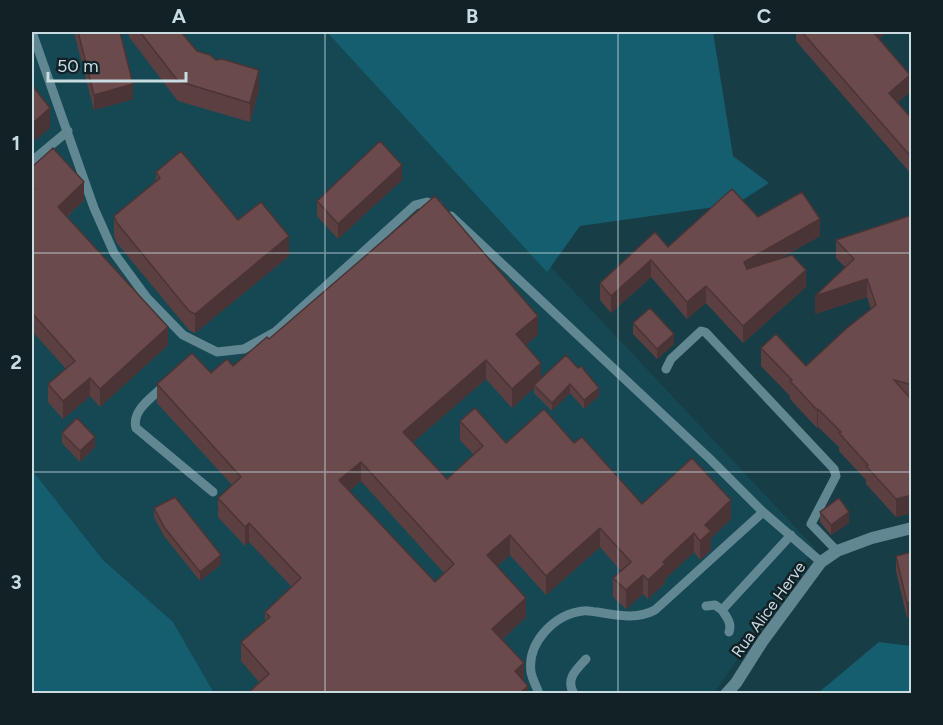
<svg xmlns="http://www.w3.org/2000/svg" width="943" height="725" viewBox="0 0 943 725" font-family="Figtree,sans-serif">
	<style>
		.built { fill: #164854 }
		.green { fill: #155e6f }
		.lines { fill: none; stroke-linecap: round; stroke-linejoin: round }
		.lane { stroke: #618792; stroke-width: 9 }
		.street { stroke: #618792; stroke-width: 12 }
		.wall { fill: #5c4041; fill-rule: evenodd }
		.shaded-wall { fill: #4b3435 }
		.building { fill: #6b4a4c; stroke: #4b3435; stroke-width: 1.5; fill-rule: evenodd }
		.grid { fill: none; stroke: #c8dce2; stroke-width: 1.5; stroke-opacity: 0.55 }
		.labels { text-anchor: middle; stroke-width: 5; stroke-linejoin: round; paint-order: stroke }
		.street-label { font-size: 16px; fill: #c8dce2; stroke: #122126 }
		.neatline { fill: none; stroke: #c8dce2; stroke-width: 2 }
		.grid-label { font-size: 20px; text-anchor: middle; font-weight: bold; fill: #c8dce2 }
	</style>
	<rect width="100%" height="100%" fill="#173d47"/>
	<path class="built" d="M 32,32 L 330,32 L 815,548 L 714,693 L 214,693 L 173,622 L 103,560 L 32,470 Z"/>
	<path class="green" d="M 327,32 L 713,32 L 733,156 L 769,183 L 736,204 L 580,226 L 547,272 Z
		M 32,470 L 103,560 L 173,622 L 214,693 L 32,693 Z
		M 879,642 L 911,646 L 911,693 L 818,693 Z"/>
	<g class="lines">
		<path class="lane" d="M 32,32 L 94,208 L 114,253 L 147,298 L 183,335 L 217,352 L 244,349 L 275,332 L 415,205 L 427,202 L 438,205
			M 32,161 L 68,131
			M 451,216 L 710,459 L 763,512 L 821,562
			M 666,369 L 671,359 L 701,331 L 705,332 L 710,337 L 834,469 L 836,476 L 811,524 L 837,551
			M 165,385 C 154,396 131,410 136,428 L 213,492
			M 706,606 L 715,605 L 722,610
			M 729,632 C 732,623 727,618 722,610 L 791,535
			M 539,694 C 537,687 532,679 531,672 C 527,642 555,614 583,611 C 587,610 593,612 597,612 C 617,615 636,620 655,610 L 763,512
			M 574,694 C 565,679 576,670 586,659"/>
		<path class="street" d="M 726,694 L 736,683 L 762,642 L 821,562 L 837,551 L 872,538 L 912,528"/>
	</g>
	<path class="wall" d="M 74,32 L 120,32 L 133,99 L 94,110 Z
		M 129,32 L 181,32 L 197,51 L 259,90 L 250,122 L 178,101 L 129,37 Z
		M 796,32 L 887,32 L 879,39 L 910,92 L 898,102 L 912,119 L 912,175 L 796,41 Z
		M 32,167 L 84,200 L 67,217 L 168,345 L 100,407 L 90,396 L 63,419 L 48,402 L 48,384 L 66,369 L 32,331 Z
		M 156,172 L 238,220 L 289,256 L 195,333 L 189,330 L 117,243 L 114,236 L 114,216 L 156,181 Z
		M 402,180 L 338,239 L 317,216 L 317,201 Z
		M 912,215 L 912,513 L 896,517 L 866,484 L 866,480 L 839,451 L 839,447 L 818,427 L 817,428 L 790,399 L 790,396 L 761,366 L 761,348 L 806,366 L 871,309 L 867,297 L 815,314 L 845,267 L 836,258 L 836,240 Z
		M 820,236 L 779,259 L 806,287 L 743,343 L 706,303 L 687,319 L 651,277 L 611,313 L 600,300 L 600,283 L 668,247 Z
		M 633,323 L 674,344 L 657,359 L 633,334 Z
		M 538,335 L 526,345 L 541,378 L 566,355 L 599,396 L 584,409 L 570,393 L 552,411 L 534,393 L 534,388 L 512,408 L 486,379 L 413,442 L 447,479 L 474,455 L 460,440 L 460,421 L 506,443 L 574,443 L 642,504 L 731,519 L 711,538 L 711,550 L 700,560 L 694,552 L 665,579 L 665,583 L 648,599 L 643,594 L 626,609 L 613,597 L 613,578 L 621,571 L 600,547 L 546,595 L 510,555 L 497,566 L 526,617 L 502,640 L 524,681 L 528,693 L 260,683 L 241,661 L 241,642 L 265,621 L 265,612 L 292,587 L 249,542 L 245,546 L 218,517 L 218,498 L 232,485 L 157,403 L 157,384 L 211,373 L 233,366 L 269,339 ZM 361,481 L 444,573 L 435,582 L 349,491 Z
		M 62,433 L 95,447 L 80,462 L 62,443 Z
		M 154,508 L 221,564 L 200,581 L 164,536 L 154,517 Z
		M 820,512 L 849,523 L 831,535 L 820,522 Z
		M 912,552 L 912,617 L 907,618 L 896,571 L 896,556 Z"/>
	<path class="shaded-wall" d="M 871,32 L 887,32 L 871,46 Z
		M 259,70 L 259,90 L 250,122 L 250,103 Z
		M 910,75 L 910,92 L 889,109 L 889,93 Z
		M 133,84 L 133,99 L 94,110 L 94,95 Z
		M 50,108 L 50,128 L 32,143 L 32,124 Z
		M 402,165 L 402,180 L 338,239 L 338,224 Z
		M 84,182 L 84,200 L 58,225 L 58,207 Z
		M 820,219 L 820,236 L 744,279 L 744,262 Z
		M 289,236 L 289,256 L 195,333 L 195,314 Z
		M 651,260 L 651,277 L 611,313 L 611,296 Z
		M 806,270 L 806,287 L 743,343 L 743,326 Z
		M 867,279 L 867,297 L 815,314 L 815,296 Z
		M 706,286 L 706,303 L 687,319 L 687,302 Z
		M 538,316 L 538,335 L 516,353 L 516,334 Z
		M 168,327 L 168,345 L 100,407 L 100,389 Z
		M 674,334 L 674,344 L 657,359 L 657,349 Z
		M 486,360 L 486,379 L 403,451 L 403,432 Z
		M 541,363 L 541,382 L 534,385 L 534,388 L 512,408 L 512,389 Z
		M 90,378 L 90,396 L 63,419 L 63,401 Z
		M 570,384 L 570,393 L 552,411 L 552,403 Z
		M 599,388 L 599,396 L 584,409 L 584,400 Z
		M 818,409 L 818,427 L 817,428 L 817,410 Z
		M 95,437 L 95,447 L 80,462 L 80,451 Z
		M 361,462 L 361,481 L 339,500 L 339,480 Z
		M 912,495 L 912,513 L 896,517 L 896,499 Z
		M 731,500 L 731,519 L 711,538 L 711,550 L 700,560 L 700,541 L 705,525 Z
		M 849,512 L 849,523 L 831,535 L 831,525 Z
		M 249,523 L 249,542 L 245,546 L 245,527 Z
		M 600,528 L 600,547 L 546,595 L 546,576 Z
		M 694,533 L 694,552 L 665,579 L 665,583 L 648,599 L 648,580 L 663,562 Z
		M 510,535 L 510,555 L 487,575 L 487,555 Z
		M 221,555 L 221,564 L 200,581 L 200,572 Z
		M 643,575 L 643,594 L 626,609 L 626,590 Z
		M 526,598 L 526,617 L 492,649 L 492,629 Z
		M 912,602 L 912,617 L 907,618 L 907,603 Z
		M 524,663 L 524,682 L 515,671 Z
		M 528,686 L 528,693 L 520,693 Z"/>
	<path class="building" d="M 78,32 L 120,32 L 133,84 L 94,95 Z
		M 140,32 L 181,32 L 197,51 L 210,55 L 216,60 L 222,59 L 259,70 L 250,103 L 178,81 Z
		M 802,32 L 873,32 L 910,75 L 889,93 L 912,119 L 912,158 Z
		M 32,85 L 50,108 L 32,124 Z
		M 380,141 L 402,165 L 338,224 L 317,201 Z
		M 53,148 L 84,182 L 58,207 L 168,327 L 100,389 L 90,378 L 63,401 L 48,384 L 75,361 L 32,313 L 32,191 L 34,189 L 32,186 L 32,167 Z
		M 181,151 L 238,220 L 261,202 L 289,236 L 195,314 L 189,311 L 117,223 L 114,216 L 160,178 L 156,172 Z
		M 732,189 L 758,217 L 802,192 L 820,219 L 744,262 L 747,269 L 792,255 L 806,270 L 743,326 L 706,286 L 687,302 L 651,260 L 611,296 L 600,283 L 655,232 L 668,247 Z
		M 435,196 L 538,316 L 516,334 L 541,363 L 512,389 L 486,360 L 403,432 L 447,479 L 483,446 L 460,421 L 475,408 L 506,443 L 544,409 L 574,443 L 582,437 L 642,504 L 692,458 L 731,500 L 705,525 L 711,531 L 700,541 L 694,533 L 663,562 L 665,564 L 648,580 L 643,575 L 626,590 L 613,578 L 631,562 L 600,528 L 546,576 L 510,535 L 487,555 L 526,598 L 492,629 L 524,663 L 515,671 L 528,686 L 520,693 L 248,693 L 269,674 L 241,642 L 270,617 L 265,612 L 301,578 L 249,523 L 245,527 L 218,498 L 241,477 L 157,384 L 192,353 L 211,373 L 227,359 L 233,366 L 267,337 L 269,339 ZM 361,462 L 454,564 L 435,582 L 339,480 Z
		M 912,215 L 912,385 L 894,380 L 912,400 L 912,495 L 896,499 L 866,466 L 868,465 L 839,433 L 841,432 L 818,409 L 817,410 L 790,381 L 792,380 L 761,348 L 776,334 L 806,366 L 847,328 L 876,305 L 867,279 L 815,296 L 854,259 L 836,240 Z
		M 650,308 L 674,334 L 657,349 L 633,323 Z
		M 566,355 L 578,368 L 581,366 L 599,388 L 584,400 L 570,384 L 552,403 L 534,385 Z
		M 77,418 L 95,437 L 80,451 L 62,433 Z
		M 175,497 L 221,555 L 200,572 L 164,527 L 154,508 Z
		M 839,498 L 849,512 L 831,525 L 820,512 Z
		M 912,552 L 912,602 L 907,603 L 896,556 Z"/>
	<path class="grid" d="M 325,32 L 325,694M 618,32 L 618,694M 32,253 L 912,253M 32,472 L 912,472"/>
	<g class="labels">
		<g class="street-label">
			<text transform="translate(768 609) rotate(-54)" y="6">Rua Alice Herve</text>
		</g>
	</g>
	<rect width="943" height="725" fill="none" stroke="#122126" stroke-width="66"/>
	<path d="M48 72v9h138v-9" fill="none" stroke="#c8dce2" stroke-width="3"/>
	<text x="57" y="72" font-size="18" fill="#c8dce2" stroke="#122126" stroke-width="4.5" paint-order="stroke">50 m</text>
	<rect x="33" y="33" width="877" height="659" class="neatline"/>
	<g class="grid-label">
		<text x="179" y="23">A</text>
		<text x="472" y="23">B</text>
		<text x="764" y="23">C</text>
		<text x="16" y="150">1</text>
		<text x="16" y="369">2</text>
		<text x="16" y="589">3</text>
	</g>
</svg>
